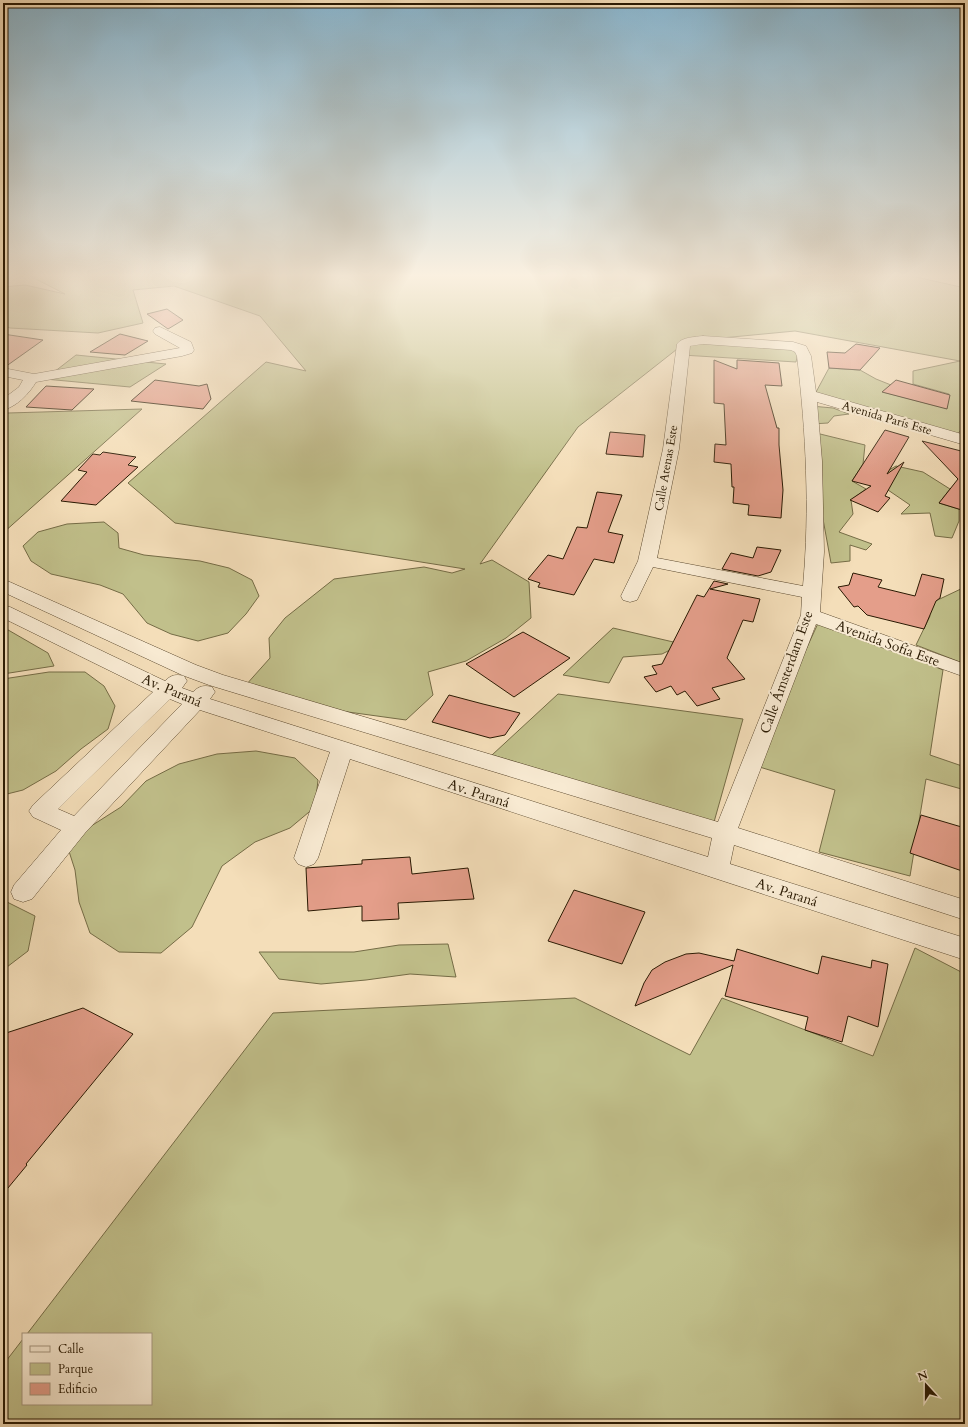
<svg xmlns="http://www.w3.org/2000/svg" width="968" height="1427" viewBox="0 0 968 1427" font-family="Cardo,serif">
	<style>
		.green { fill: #c1c08b; stroke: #756c46 }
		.building { fill: #e49e8a; stroke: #291902 }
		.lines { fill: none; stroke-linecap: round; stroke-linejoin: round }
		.minor-casing { stroke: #5c4a30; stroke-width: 1 }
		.minor { fill: #f8ead2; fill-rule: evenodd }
		.labels { text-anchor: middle; stroke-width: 4; stroke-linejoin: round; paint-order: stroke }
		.far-street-label { font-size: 12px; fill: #291902; stroke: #f8ead2 }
		.street-label { font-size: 14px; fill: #291902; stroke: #f8ead2 }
	</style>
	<rect width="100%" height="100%" fill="#f4deb9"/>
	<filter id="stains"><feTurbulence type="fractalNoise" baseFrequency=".005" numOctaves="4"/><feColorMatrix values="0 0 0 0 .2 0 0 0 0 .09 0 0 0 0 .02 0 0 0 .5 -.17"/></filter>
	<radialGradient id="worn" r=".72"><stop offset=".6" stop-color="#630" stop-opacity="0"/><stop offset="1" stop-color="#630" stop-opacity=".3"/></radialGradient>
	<path class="green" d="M 28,275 L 907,275 L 965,288 L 965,427 L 956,435 L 815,394 L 829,368 L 860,370 L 876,379 L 891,385 L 883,392 L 937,406 L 949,394 L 913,384 L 913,371 L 960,361 L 795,331 L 690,341 L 799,348 L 796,362 L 682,355 L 686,342 L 578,427 L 480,564 L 492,560 L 529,582 L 531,618 L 506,638 L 466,661 L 428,672 L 433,695 L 406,720 L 319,708 L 245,686 L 270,658 L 269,638 L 285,618 L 334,579 L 424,567 L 452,573 L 465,569 L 175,523 L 128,483 L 266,362 L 306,371 L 260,316 L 174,286 L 133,290 L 143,323 L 98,333 L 10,328 L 3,326 L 3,287 L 25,285 L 65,294 Z
		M 76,355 L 166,364 L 130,387 L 45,379 Z
		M 811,406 L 833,408 L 849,414 L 834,416 L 828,423 L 812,424 Z
		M 142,409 L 3,533 L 3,417 L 8,413 Z
		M 816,433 L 865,445 L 863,464 L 852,481 L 866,489 L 851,500 L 853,514 L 839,532 L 872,544 L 866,550 L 850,545 L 850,561 L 831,563 L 821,508 Z
		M 896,466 L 923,472 L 950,489 L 939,503 L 959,509 L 959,521 L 952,538 L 935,536 L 930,513 L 901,514 L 910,505 L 888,490 L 883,481 L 889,470 Z
		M 104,522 L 118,533 L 119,548 L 144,555 L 200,561 L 229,568 L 252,580 L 259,596 L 246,614 L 228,633 L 198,641 L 171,634 L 147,623 L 123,594 L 100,585 L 51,574 L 31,561 L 23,546 L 38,532 L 67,524 Z
		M 965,587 L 965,664 L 916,645 L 930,616 L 925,606 Z
		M 820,619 L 943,670 L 930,755 L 965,767 L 965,790 L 926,779 L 910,876 L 819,852 L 835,790 L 753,765 Z
		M 3,627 L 48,653 L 54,666 L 3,674 Z
		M 613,628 L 682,644 L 662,654 L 623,657 L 609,683 L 563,675 Z
		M 49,672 L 85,672 L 104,686 L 115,706 L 108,729 L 81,749 L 56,771 L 23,790 L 3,795 L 3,679 Z
		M 558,694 L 743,719 L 714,822 L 492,755 Z
		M 256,751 L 295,758 L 318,780 L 315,807 L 290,828 L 255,842 L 222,866 L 192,927 L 161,953 L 119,952 L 90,933 L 79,902 L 75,870 L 66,842 L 121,807 L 146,781 L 179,764 L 217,754 Z
		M 3,900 L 35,916 L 28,951 L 3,970 Z
		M 448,944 L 456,977 L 410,974 L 366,980 L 321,984 L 279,979 L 259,952 L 354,952 L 399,945 Z
		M 915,948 L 965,974 L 965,1424 L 3,1424 L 3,1365 L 23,1339 L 23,1404 L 151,1404 L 151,1334 L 27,1334 L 273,1013 L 575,998 L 690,1055 L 722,998 L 873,1056 Z"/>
	<path class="building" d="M 167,309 L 183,320 L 168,329 L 147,314 Z
		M 3,334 L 43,340 L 5,367 L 3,367 Z
		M 120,334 L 148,341 L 125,355 L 90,352 Z
		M 856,344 L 880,348 L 860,370 L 829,368 L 827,352 L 845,353 Z
		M 714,360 L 737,369 L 737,360 L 779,363 L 782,386 L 765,385 L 777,428 L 779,428 L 779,445 L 783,490 L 781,518 L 748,515 L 749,505 L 733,503 L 734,487 L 732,487 L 731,464 L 714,462 L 715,444 L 726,445 L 724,404 L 714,403 Z
		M 155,380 L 199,386 L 207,384 L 211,399 L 203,409 L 131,401 Z
		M 896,380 L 950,395 L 947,409 L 882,392 Z
		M 46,386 L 94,389 L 72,410 L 26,407 Z
		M 885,430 L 909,437 L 887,474 L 904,462 L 885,496 L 890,498 L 878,512 L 850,500 L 871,486 L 852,481 Z
		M 610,432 L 645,435 L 643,457 L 606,454 Z
		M 922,441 L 965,452 L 965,511 L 939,503 L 958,479 Z
		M 103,452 L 136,457 L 128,465 L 138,467 L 96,505 L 61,501 L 87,472 L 78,470 L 93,454 L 100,455 Z
		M 597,492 L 622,495 L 608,532 L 623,535 L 614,563 L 594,559 L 574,595 L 538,587 L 540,583 L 528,579 L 548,555 L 563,559 L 577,527 L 587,528 Z
		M 757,547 L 781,550 L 771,572 L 758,576 L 722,569 L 731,553 L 753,558 Z
		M 853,573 L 882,580 L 878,587 L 915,596 L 922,574 L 944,579 L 940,598 L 936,601 L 924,629 L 867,615 L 858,606 L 854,607 L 838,587 L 849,585 Z
		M 714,581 L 728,584 L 710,589 L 760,599 L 753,622 L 743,620 L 727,658 L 745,679 L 712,688 L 720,699 L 697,706 L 685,691 L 677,695 L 671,686 L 656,692 L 644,677 L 657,674 L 652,666 L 662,664 L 697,595 L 704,597 Z
		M 523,632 L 570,658 L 514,697 L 466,664 Z
		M 449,695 L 483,704 L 520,713 L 505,735 L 490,738 L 432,722 Z
		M 921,815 L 965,828 L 965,872 L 910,853 Z
		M 410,857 L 412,874 L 468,868 L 474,899 L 398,903 L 399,919 L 362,921 L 362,906 L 308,911 L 306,868 L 362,864 L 362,860 Z
		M 574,890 L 645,912 L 622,964 L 548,941 Z
		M 737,949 L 818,974 L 822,956 L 871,968 L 872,960 L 888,964 L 878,1027 L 848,1016 L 842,1042 L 805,1030 L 808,1017 L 725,996 L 733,965 L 635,1006 L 644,983 L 652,970 L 665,962 L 686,954 L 699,953 L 734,961 Z
		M 83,1008 L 133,1034 L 26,1164 L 27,1165 L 3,1194 L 3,1034 Z"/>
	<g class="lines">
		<defs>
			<path id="minor" d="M 160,327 L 191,342 L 194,350 L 192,353 L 182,356 L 36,382 C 29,394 16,407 3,410 L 3,399 L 19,387 L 23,380 L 3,376 L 3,368 L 34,374 L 180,348 L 155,334 L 153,331 L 155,328 Z
				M 703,336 L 793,342 L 806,346 L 811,356 L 816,392 L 965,435 L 965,445 L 817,402 L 822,461 L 824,552 L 820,612 L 965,664 L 965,677 L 816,624 L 738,828 L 965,900 L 965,920 L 734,845 L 730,864 L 965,938 L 965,960 L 350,759 L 318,858 L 314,864 L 306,867 L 298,864 L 294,858 L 330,752 L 200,710 L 85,833 L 32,899 L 23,902 L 14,899 L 11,892 L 14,885 L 61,830 L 33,817 L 29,811 L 33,805 L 153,692 L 3,618 L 3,605 L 10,607 L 165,681 C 171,675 176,674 184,676 L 187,681 L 182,688 L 193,692 C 199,686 204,685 212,687 L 215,692 L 210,699 L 708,857 L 712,838 L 209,685 L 182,675 L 3,592 L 3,579 L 196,665 L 223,675 L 718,822 L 801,615 L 802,597 L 653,567 L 637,600 L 630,602 L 623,600 L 621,596 L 638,561 L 647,521 L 663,449 L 677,344 C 682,337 695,337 703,336 ZM 703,344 L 791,350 L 795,352 L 797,356 C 806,432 810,509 803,586 L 657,558 L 679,449 L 690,346 ZM 170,699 L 182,704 L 74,816 L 58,809 Z"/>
		</defs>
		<use href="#minor" class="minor-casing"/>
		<use href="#minor" class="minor"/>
	</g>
	<linearGradient id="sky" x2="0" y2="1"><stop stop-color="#89b7d1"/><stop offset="0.58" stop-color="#faf0e0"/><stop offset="1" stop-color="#faf0e0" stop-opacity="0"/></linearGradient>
	<rect width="968" height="475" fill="url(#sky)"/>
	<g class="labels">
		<g class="far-street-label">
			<text transform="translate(887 418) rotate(16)" y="4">Avenida París Este</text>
			<text transform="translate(666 468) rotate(-80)" y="4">Calle Atenas Este</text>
		</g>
		<g class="street-label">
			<text transform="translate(888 643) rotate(20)" y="5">Avenida Sofía Este</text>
			<text transform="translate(786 672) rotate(-70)" y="5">Calle Ámsterdam Este</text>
			<text transform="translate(172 690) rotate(23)" y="5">Av. Paraná</text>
			<text transform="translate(479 793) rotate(18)" y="5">Av. Paraná</text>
			<text transform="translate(787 892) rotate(18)" y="5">Av. Paraná</text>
		</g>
	</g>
	<rect width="968" height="1427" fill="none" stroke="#f4deb9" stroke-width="16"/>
	<rect x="4" y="4" width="960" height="1419" fill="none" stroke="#291902" stroke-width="2"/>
	<rect x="8" y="8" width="952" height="1411" fill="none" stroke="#291902"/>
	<rect x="22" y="1333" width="130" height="72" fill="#f8ead2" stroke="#a5967f"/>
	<rect x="30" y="1346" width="20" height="6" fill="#f8ead2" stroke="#a5967f"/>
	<text x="58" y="1353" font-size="12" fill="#291902">Calle</text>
	<rect x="30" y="1363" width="20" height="12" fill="#c1c08b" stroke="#a5967f"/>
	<text x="58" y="1373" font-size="12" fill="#291902">Parque</text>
	<rect x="30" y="1383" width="20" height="12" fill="#e49e8a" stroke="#a5967f"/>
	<text x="58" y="1393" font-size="12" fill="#291902">Edificio</text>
	<g transform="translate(926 1385) rotate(339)" stroke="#f8ead2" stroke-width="3" paint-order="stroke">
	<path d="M0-3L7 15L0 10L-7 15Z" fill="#291902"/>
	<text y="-6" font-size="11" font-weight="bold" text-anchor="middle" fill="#291902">N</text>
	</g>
	<rect width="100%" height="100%" filter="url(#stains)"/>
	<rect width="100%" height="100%" fill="url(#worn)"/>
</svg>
